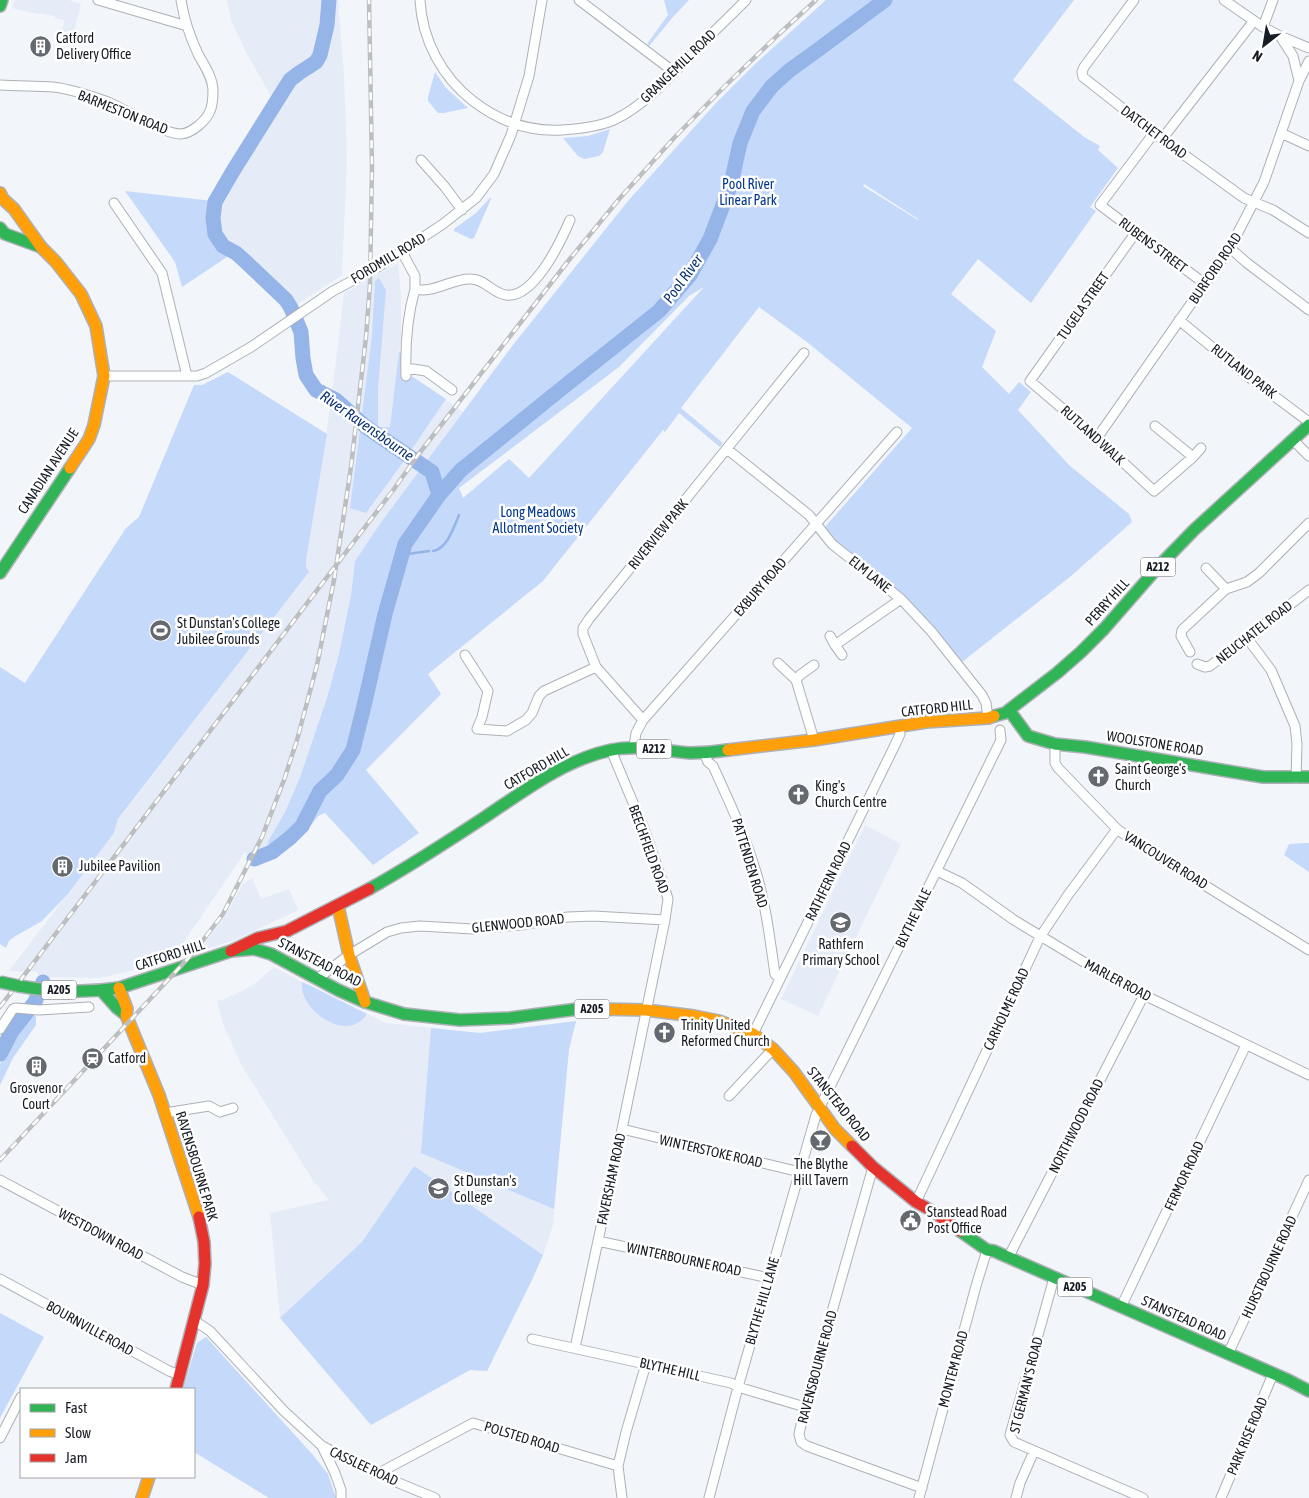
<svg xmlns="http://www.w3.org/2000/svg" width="1309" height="1498" viewBox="0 0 1309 1498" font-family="'Asap Condensed',sans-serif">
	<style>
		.built { fill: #e5ecf8 }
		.green { fill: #c5d9fa; fill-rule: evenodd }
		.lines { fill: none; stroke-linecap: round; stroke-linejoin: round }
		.stream { stroke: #95b4e8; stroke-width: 2.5 }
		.river { stroke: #95b4e8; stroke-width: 15 }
		.street-casing { stroke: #adb1b7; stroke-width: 11 }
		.fast-casing { stroke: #adb1b7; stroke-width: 14 }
		.slow-casing { stroke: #adb1b7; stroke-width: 14 }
		.jam-casing { stroke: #adb1b7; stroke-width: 14 }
		.street { stroke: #fdfefe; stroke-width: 9 }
		.fast { stroke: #30b455; stroke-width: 11 }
		.slow { stroke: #ff9f0a; stroke-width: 11 }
		.jam { stroke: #e5322d; stroke-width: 11 }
		.rail-casing { stroke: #bdbebf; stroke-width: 4.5 }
		.rail { stroke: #fff; stroke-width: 2.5; stroke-dasharray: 8; stroke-linecap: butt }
		.fast-bridge-casing { stroke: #adb1b7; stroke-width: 14; stroke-linecap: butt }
		.fast-bridge { stroke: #30b455; stroke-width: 11 }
		.labels { text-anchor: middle; stroke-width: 5; stroke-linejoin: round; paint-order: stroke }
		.shield { fill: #fff; stroke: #5d6066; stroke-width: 1 }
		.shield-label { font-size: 12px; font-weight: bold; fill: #171c24 }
		.poi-label { font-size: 14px; fill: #171c24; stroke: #fff; text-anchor: start }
		.street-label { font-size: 14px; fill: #171c24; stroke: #fff }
		.park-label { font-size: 14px; fill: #02378b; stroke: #fff }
		.water-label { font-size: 15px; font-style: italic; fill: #0c3373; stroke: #fff }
	</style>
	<rect width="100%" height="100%" fill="#f2f5fa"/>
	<path class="built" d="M 15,0 L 69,0 L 81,4 L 74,31 L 62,32 L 64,20 L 55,18 L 55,16 L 28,12 L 12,8 Z
		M 227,0 L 325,0 L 317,53 L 313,60 L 294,72 L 284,83 L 273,104 L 271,96 L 247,54 L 231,20 Z
		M 332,0 L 338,0 L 344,75 L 347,159 L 342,275 L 293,307 L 288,298 L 239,253 L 229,247 L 221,239 L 217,228 L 216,211 L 218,202 L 236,172 L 282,104 L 292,85 L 301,75 L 312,68 L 320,62 L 324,51 L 331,25 Z
		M 398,263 L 401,296 L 401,337 L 397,374 L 413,377 L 463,412 L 379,525 L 355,561 L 351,595 L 339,654 L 327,698 L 300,777 L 286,810 L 270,838 L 258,866 L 245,852 L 171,961 L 101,978 L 40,977 L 37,972 L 9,971 L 114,833 L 118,820 L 309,572 L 306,566 L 306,560 L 331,403 L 344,293 Z
		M 865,825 L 901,844 L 818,1016 L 781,999 Z
		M 252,878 L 261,899 L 289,889 L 298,910 L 237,939 L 198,952 L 225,916 L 243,884 Z
		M 274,967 L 302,982 L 386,1023 L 480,1033 L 576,1021 L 569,1049 L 553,1225 L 543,1255 L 487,1371 L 470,1370 L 371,1425 L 280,1318 L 270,1213 L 329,1200 L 312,1179 L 242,1066 L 223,1024 L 217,1001 L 225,999 L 246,989 L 257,982 Z"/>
	<path class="green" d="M 664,0 L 689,0 L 673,17 L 649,46 L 647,44 L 668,15 Z
		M 826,0 L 1074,0 L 1013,80 L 1084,137 L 1100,146 L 1098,150 L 1118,168 L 1090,207 L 1096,211 L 1031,303 L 978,259 L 951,294 L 996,331 L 982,367 L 1009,394 L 1019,382 L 1031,392 L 1018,410 L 1070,466 L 1129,514 L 1132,522 L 1071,576 L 962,662 L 929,623 L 837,543 L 824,528 L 912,428 L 807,342 L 759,307 L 681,408 L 723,443 L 720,447 L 679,413 L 665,432 L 663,430 L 543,581 L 428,674 L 441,694 L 366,770 L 419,833 L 373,865 L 325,813 L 318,816 L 308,829 L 292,844 L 258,866 L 270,838 L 286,810 L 300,777 L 327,698 L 339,654 L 351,595 L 355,561 L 379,525 L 513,345 L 628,201 L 716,103 L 754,65 ZM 864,184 L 918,219 L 918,220 L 863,186 ZM 704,287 L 529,478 L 509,459 L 463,498 L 459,488 L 619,367 L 689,296 Z
		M 435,72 L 446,88 L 468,108 L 444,113 L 438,113 L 428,101 L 428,97 Z
		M 610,129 L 603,152 L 599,156 L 584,159 L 578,156 L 563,138 L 588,136 Z
		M 125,191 L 213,201 C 206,224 209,241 230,255 L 182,287 L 175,262 Z
		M 490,198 L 491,199 L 474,238 L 471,239 L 454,231 L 454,229 L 476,213 Z
		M 379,278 L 386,290 L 378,389 L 378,427 L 390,427 L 399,352 L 402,353 L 405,375 L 413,377 L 446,399 L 401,465 L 366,513 L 350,508 L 372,336 L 375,281 Z
		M 228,372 L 327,434 L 306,560 L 306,566 L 309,572 L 118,819 L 114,833 L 67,895 L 42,921 L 14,937 L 9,941 L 6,948 L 0,944 L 0,667 L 25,683 L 126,528 L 139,517 L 194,385 L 202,385 Z
		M 1309,843 L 1309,872 L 1284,855 L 1289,844 Z
		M 302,982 L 309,985 L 367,1014 C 347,1045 298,1009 302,982 Z
		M 29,1015 L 36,1016 L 36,1025 L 13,1058 L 0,1085 L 0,1064 Z
		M 576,1021 L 569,1049 L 554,1209 L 421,1153 L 431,1028 L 480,1033 Z
		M 414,1166 L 543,1255 L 532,1280 L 487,1371 L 470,1370 L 371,1425 L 280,1318 L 362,1242 Z
		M 0,1313 L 44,1337 L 0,1418 Z
		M 206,1337 L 313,1455 L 328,1474 L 336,1498 L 269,1498 L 194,1452 L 194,1389 L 183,1389 L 197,1343 Z"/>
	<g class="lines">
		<path class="stream" d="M 433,551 C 447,549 454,527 459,515
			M 401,555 L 429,551"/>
		<path class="river" d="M 439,495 L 461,470 L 561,389 L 659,311 L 690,275 L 710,239 L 731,184 L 740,143 L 753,111 L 772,86 L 790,70 L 819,49 L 885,0
			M 254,859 L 272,852 L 291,837 L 302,826 L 320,791 L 337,775 L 353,750 L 364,706 L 385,614 L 405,544 L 439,495 L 432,472 L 366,427 L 336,400 L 316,390 L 306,375 L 303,358 L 301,332 L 291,308 L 286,300 L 246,262 L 236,253 L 223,246 L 215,234 L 213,218 L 215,202 L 233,171 L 290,80 L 299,73 L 316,62 L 320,55 L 327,25 L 329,0
			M 0,1054 L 12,1031 L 35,1002 L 43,982"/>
		<defs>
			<path id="street" d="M 98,0 L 187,26
				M 420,0 C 422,40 442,77 473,101 C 499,121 529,132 562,130 C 579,129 598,127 614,120 C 643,106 665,82 687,59 C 706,39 726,20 746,0
				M 579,0 L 674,72
				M 1134,0 L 1084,67 L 1082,72 L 1083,77 L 1154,133 L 1244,198 L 1273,210 L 1309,233
				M 1224,0 L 1263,27 L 1280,36 L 1309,48
				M 1263,27 L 1273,0
				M 1280,36 L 1293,56 L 1299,81
				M 0,85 C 18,86 36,86 53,87 C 72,89 91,96 108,102 C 127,110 163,134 181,134 C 192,133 206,121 210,111 C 213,105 213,96 213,89 C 212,76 204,65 198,54 C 190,37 184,19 181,0
				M 1154,133 L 1100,205 L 1205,284
				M 1281,133 L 1309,146
				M 1162,139 L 1253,22
				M 421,160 L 445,187 L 462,210
				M 114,203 L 162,273 L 187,376
				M 1136,232 L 1030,381 L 1097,438 L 1154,491 L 1193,457 L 1201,448
				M 1230,248 L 1247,263 L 1309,310
				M 402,252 L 415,276 L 415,289
				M 1179,320 L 1246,375 L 1309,422
				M 406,368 L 426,371 L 452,390
				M 104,376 L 197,376 L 206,373 L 251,347 L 333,291 L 378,267 L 443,224 L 476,198 L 494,174 L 511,135 L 529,76 L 542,0
				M 406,376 C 405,347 407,317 415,289 C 434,294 452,278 471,279 C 485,279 492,293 506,295 C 534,299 561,241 570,220
				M 1155,426 L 1193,457
				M 1097,438 L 1230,248 L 1264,182 L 1299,81 L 1309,61
				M 1293,440 L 1309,456
				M 727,449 L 809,515 L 832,544 L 901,599 L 931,631 L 982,695 L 986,703 L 988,718
				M 1206,568 L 1226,589
				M 830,636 L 835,645 L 901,599
				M 1247,638 L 1271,670 L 1295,726 L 1297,744 L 1296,778
				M 835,645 L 842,655
				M 1190,652 L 1181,636 L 1182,630 L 1226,589 L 1247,582 L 1259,573 L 1309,523
				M 465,655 L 488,691 L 482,717 L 477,729 L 507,731 L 526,720 L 532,713 L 539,696 L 544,691 L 596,667
				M 778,663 L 796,680
				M 1197,664 L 1205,667 L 1210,666 L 1309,590
				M 643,720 L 596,667 L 583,634 L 583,628 L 589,619 L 804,353
				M 814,740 L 796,680 L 800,675 L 814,665
				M 1055,744 L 1055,763 L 1058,768 L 1117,829 L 1135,842 L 1309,950
				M 634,747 L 636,733 L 643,720 L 897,432
				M 704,753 L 708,762 L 713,766 C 729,801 745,835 756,872 C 766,905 770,940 775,974 L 780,979
				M 937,871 L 962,883 L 1014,920 L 1092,967 L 1144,995 L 1309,1075
				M 317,979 L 349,955 L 387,932 L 401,928 L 420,926 L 473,929 L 521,925 L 568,917 L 593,916 L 665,920
				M 0,1029 L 13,1009 L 16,1008 L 39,1010 L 89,1007
				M 753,1034 L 894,747 L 900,734 L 899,727
				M 729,1096 L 773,1049
				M 165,1113 L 209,1106 L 220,1112 L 233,1108
				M 622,1129 L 800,1172
				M 873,1167 L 805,1407 L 799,1434 L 801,1442 L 807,1446 L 922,1488
				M 0,1180 L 182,1277 L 203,1285
				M 916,1202 L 1040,937 L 1068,895 L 1117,829
				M 598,1241 L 769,1278
				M 1008,1258 L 1144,995
				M 1054,1278 L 1010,1435 L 1014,1442 L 1143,1498
				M 0,1279 L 169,1371 L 180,1375
				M 1121,1307 L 1246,1045
				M 195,1321 L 210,1331 L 284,1411 L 322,1446 L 335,1473 L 341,1490 L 341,1498
				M 532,1339 L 731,1383 L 738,1387 L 805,1407
				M 575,1348 L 622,1129 L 665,920 L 668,899 L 663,883 L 644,829 L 611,750
				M 1228,1354 L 1309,1180
				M 0,1438 L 21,1397
				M 322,1446 L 377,1474 L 435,1498
				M 377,1474 L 473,1423 L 618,1466
				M 622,1498 L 618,1466 L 626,1432 L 646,1364
				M 709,1498 L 738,1387 L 816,1115 L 1001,740 L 1000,730
				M 919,1498 L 976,1286 L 987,1250
				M 1016,1498 L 1020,1483 L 1034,1451
				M 1221,1498 L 1273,1374"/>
			<path id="fast" d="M 0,6 L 2,0
				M 0,228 L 5,234 L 41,247
				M 0,573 L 70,468
				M 1009,710 L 1028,736 L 1055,744 L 1085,747 L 1263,777 L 1309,777
				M 994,716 L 1005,713 L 1057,673 L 1081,652 L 1104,629 L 1159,566 L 1194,530 L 1309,425
				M 369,889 C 409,867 447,842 485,817 C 524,791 564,760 611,750 C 637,744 664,751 690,753 C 703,753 715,752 728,750
				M 19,986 C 52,992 86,993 119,988 L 231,951 L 254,949 L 271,954 L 338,990 L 365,1002 L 404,1014 L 460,1020 L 510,1018 L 578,1009 L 598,1009
				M 101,990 L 117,1008 L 126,1015
				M 960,1231 L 987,1250 L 994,1251 L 1288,1380 L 1309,1391"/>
			<path id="slow" d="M 0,193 L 3,199 L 14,209 L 41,247 L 56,262 L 81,294 L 96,326 L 104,376 L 94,425 L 89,439 L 70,468
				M 728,750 L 814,740 L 926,722 L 988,718 L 994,716
				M 338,906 L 349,955 L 365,1002
				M 119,988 L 127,1009 L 126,1015 L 159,1095 L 199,1217
				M 598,1009 L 646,1010 L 694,1016 L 719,1021 L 753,1034 L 773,1049 L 794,1072 L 835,1129 L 852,1146
				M 142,1498 L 149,1477"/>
			<path id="jam" d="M 231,951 L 258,938 L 287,931 L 369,889
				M 852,1146 L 873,1167 L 916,1202 L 934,1212 L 960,1231
				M 176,1389 L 203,1285 L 205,1264 L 204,1242 L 199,1217"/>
		</defs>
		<use href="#street" class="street-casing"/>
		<use href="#fast" class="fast-casing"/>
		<use href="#slow" class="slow-casing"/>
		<use href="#jam" class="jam-casing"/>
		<use href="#street" class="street"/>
		<use href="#fast" class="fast"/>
		<use href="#slow" class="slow"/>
		<use href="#jam" class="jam"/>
		<defs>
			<path id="rail" d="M 0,1007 L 394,489 L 418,455 L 569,260 L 620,198 L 674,138 L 725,86 L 779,34 L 816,0
				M 0,1160 L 194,952 L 223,914 L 262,837 L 284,780 L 297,740 L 317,665 L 334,580 L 351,467 L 366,337 L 370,284 L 372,167 L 369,0"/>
		</defs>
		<use href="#rail" class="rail-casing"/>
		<use href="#rail" class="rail"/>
		<defs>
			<path id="fast-bridge" d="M 0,982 L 19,986"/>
		</defs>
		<use href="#fast-bridge" class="fast-bridge-casing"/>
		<use href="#fast-bridge" class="fast-bridge"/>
	</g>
	<defs>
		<symbol id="building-disc" viewBox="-11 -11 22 22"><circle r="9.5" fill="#64686f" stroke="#fff"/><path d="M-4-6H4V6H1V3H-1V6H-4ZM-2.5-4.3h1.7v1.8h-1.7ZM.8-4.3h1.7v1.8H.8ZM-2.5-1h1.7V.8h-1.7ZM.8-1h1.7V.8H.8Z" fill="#fff"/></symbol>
		<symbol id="stadium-disc" viewBox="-11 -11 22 22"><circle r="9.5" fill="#64686f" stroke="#fff"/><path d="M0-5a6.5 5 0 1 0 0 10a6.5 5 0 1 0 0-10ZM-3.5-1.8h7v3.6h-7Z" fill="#fff"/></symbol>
		<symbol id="church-disc" viewBox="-11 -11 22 22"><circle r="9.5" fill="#64686f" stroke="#fff"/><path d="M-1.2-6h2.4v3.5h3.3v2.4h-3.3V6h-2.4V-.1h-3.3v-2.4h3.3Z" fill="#fff"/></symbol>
		<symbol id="school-disc" viewBox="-11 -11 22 22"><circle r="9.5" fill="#64686f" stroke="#fff"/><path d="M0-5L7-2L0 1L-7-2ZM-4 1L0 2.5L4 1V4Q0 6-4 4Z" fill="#fff"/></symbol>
		<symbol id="station-disc" viewBox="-11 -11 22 22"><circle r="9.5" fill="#64686f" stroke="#fff"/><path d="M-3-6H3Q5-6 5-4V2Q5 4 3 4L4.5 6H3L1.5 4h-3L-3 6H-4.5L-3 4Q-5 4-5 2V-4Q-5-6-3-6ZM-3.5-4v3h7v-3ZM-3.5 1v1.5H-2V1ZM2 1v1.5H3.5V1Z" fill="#fff"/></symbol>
		<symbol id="bar-disc" viewBox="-11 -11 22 22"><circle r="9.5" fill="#64686f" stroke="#fff"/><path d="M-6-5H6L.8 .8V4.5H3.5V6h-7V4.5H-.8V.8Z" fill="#fff"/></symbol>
		<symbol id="civic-disc" viewBox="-11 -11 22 22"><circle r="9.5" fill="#64686f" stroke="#fff"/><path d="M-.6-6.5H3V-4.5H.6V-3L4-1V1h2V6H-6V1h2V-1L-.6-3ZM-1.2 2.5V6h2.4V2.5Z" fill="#fff"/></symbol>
	</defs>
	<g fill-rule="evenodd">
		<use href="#building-disc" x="28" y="34" width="25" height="25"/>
		<use href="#stadium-disc" x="148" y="618" width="25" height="25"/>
		<use href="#church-disc" x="1086" y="764" width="25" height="25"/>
		<use href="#church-disc" x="786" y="782" width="25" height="25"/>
		<use href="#building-disc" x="50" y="854" width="25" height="25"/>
		<use href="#school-disc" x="828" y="910" width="25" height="25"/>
		<use href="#church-disc" x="652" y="1020" width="25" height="25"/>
		<use href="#station-disc" x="80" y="1046" width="25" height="25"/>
		<use href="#building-disc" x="24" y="1054" width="25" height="25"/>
		<use href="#bar-disc" x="808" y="1128" width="25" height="25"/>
		<use href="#school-disc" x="426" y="1176" width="25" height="25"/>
		<use href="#civic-disc" x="898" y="1208" width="25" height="25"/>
	</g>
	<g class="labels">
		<g class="shield">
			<rect x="1140.5" y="557.5" width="35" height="19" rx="4"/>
			<rect x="636.5" y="739.5" width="35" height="19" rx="4"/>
			<rect x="41.5" y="980.5" width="35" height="19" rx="4"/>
			<rect x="574.5" y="999.5" width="35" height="19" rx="4"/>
			<rect x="1057.5" y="1277.5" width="35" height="19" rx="4"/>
		</g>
		<g class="shield-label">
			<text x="1158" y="571">A212</text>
			<text x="654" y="753">A212</text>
			<text x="59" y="994">A205</text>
			<text x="592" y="1013">A205</text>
			<text x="1075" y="1291">A205</text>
		</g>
		<g class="poi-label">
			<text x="56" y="43">Catford<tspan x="56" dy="16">Delivery Office</tspan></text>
			<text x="177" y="628">St Dunstan's College<tspan x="177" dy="16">Jubilee Grounds</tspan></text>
			<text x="1115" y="774">Saint George's<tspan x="1115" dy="16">Church</tspan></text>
			<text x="815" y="791">King's<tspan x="815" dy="16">Church Centre</tspan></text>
			<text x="79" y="871">Jubilee Pavilion</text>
			<text x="841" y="949" text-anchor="middle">Rathfern<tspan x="841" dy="16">Primary School</tspan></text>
			<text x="681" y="1030">Trinity United<tspan x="681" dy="16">Reformed Church</tspan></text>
			<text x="108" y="1063">Catford</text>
			<text x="36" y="1093" text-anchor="middle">Grosvenor<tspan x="36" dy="16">Court</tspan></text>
			<text x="821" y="1169" text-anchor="middle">The Blythe<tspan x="821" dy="16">Hill Tavern</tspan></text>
			<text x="454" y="1186">St Dunstan's<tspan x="454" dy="16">College</tspan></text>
			<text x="927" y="1217">Stanstead Road<tspan x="927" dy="16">Post Office</tspan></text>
		</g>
		<g class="street-label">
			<text transform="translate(678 66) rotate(-44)" y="5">GRANGEMILL ROAD</text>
			<text transform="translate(123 112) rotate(22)" y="5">BARMESTON ROAD</text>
			<text transform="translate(1154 132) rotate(37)" y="5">DATCHET ROAD</text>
			<text transform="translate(1153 245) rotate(37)" y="5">RUBENS STREET</text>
			<text transform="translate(388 258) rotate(-31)" y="5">FORDMILL ROAD</text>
			<text transform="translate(1215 268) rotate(-56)" y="5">BURFORD ROAD</text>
			<text transform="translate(1083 306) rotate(-55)" y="5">TUGELA STREET</text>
			<text transform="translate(1244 371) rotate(38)" y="5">RUTLAND PARK</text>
			<text transform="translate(1093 435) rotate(42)" y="5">RUTLAND WALK</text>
			<text transform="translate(48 471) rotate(-57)" y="5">CANADIAN AVENUE</text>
			<text transform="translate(658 534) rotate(-51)" y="5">RIVERVIEW PARK</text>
			<text transform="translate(870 574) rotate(39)" y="5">ELM LANE</text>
			<text transform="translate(760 587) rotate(-49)" y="5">EXBURY ROAD</text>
			<text transform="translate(1107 602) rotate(-48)" y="5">PERRY HILL</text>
			<text transform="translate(1254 632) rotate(-38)" y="5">NEUCHATEL ROAD</text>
			<text transform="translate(937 708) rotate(-6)" y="5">CATFORD HILL</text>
			<text transform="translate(1155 743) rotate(9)" y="5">WOOLSTONE ROAD</text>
			<text transform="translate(536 768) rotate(-30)" y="5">CATFORD HILL</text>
			<text transform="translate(649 849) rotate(70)" y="5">BEECHFIELD ROAD</text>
			<text transform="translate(1166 860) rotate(32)" y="5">VANCOUVER ROAD</text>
			<text transform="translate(750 863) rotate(73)" y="5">PATTENDEN ROAD</text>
			<text transform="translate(828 881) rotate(-64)" y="5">RATHFERN ROAD</text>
			<text transform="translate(913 918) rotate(-64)" y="5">BLYTHE VALE</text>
			<text transform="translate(518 923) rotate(-6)" y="5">GLENWOOD ROAD</text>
			<text transform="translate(170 955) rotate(-18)" y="5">CATFORD HILL</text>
			<text transform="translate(320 962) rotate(27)" y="5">STANSTEAD ROAD</text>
			<text transform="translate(1118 980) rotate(28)" y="5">MARLER ROAD</text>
			<text transform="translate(1006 1009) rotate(-65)" y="5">CARHOLME ROAD</text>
			<text transform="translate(839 1104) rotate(51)" y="5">STANSTEAD ROAD</text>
			<text transform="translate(1076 1126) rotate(-63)" y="5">NORTHWOOD ROAD</text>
			<text transform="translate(711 1151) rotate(13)" y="5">WINTERSTOKE ROAD</text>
			<text transform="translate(197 1166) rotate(73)" y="5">RAVENSBOURNE PARK</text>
			<text transform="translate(1184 1176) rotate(-65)" y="5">FERMOR ROAD</text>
			<text transform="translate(611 1179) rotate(-78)" y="5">FAVERSHAM ROAD</text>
			<text transform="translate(101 1234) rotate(28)" y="5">WESTDOWN ROAD</text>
			<text transform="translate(684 1259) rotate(12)" y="5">WINTERBOURNE ROAD</text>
			<text transform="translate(1269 1267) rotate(-65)" y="5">HURSTBOURNE ROAD</text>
			<text transform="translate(762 1301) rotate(-74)" y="5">BLYTHE HILL LANE</text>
			<text transform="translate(1184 1318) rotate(24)" y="5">STANSTEAD ROAD</text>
			<text transform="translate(90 1328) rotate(29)" y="5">BOURNVILLE ROAD</text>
			<text transform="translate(817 1367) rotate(-75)" y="5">RAVENSBOURNE ROAD</text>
			<text transform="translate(670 1369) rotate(13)" y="5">BLYTHE HILL</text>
			<text transform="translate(953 1369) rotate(-75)" y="5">MONTEM ROAD</text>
			<text transform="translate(1026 1385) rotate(-76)" y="5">ST GERMAN'S ROAD</text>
			<text transform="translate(1247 1436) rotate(-67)" y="5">PARK RISE ROAD</text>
			<text transform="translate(522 1437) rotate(17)" y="5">POLSTED ROAD</text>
			<text transform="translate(364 1466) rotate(25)" y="5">CASSLEE ROAD</text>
		</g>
		<g class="park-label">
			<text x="748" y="189">Pool River<tspan x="748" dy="16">Linear Park</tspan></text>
			<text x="538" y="517">Long Meadows<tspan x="538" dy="16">Allotment Society</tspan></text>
		</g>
		<g class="water-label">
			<text transform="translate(683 279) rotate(-54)" y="5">Pool River</text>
			<text transform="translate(367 426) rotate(35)" y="5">River Ravensbourne</text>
		</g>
	</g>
	<rect x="20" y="1388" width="175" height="90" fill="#ffffff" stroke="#a2a4a7"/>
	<rect x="30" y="1404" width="25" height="8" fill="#30b455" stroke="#a2a4a7"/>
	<text x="65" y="1413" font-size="15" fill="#171c24">Fast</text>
	<rect x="30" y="1429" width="25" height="8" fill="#ff9f0a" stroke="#a2a4a7"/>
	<text x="65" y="1438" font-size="15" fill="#171c24">Slow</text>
	<rect x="30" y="1454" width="25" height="8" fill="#e5322d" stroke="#a2a4a7"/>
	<text x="65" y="1463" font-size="15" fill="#171c24">Jam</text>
	<g transform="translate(1264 45) rotate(211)" stroke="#ffffff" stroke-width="4" paint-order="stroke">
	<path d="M0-4L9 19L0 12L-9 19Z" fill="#171c24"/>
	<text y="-8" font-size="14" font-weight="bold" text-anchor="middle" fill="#171c24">N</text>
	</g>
</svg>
